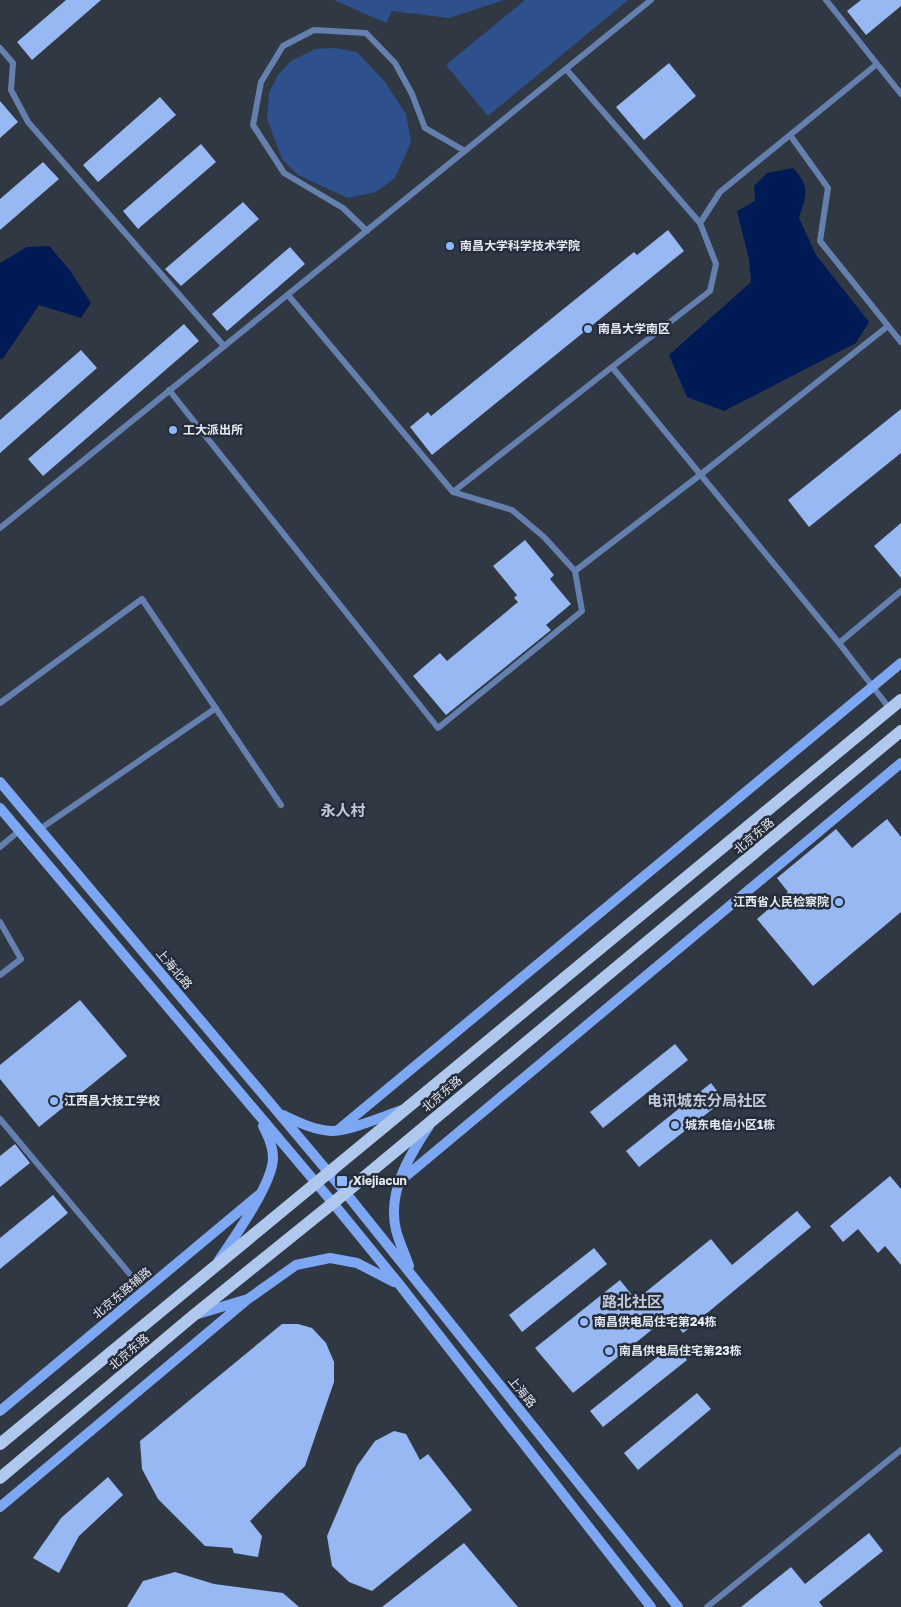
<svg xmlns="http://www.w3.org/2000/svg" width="901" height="1607" viewBox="0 0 901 1607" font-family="'Golos Text','Noto Sans SC',sans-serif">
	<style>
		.green { fill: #2e508c }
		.water { fill: #001a56 }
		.building { fill: #97b8f3 }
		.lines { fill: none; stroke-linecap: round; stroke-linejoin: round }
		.lane { stroke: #6580ae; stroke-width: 6 }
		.secondary { stroke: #7da7f2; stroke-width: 10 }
		.primary { stroke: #b1c8ee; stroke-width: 12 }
		.poi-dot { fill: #90b8fd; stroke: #262d3a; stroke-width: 2 }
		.labels { text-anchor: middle; stroke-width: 5; stroke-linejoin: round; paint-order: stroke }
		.poi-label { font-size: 12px; font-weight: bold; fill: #e5e9f2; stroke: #262d3a; text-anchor: start }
		.street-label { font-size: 12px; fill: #e5e9f2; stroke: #262d3a }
		.quarter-label { font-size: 15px; font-weight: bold; fill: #c1cada; stroke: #262d3a }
	</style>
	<rect width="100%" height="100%" fill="#303844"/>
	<path class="green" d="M 334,0 L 504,0 L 449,18 L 392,11 L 386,23 Z
		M 525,0 L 628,0 L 488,116 L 446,65 Z
		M 335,48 L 357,52 L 385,82 L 406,114 L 411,142 L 395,178 L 376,192 L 348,198 L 298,175 L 282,159 L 267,119 L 269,93 L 278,75 L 291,61 L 315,49 Z"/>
	<path class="water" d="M 793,168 C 811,187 806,195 799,218 L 816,255 L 869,322 L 856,343 L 724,411 L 687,397 L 669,355 L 751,282 L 749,259 L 737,211 L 755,201 L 754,186 L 767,173 Z
		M 49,246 L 69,269 L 91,303 L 81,318 L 39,305 L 2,360 L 0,358 L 0,263 L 27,247 Z"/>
	<path class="building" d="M 66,0 L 101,0 L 32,60 L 17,42 Z
		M 861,0 L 901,0 L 901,6 L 866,35 L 847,11 Z
		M 669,63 L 696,96 L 644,140 L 616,107 Z
		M 160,97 L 176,115 L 98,182 L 83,165 Z
		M 0,101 L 18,122 L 0,138 Z
		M 201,144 L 216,162 L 138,229 L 123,211 Z
		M 43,162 L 59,179 L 0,230 L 0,199 Z
		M 243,202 L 259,219 L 181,286 L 165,269 Z
		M 668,230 L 684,251 L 432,455 L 410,427 L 428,412 L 431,416 L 634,252 L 637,255 Z
		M 290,247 L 305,264 L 227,331 L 212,314 Z
		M 184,324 L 199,341 L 43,476 L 28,459 Z
		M 81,350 L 97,368 L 0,453 L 0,420 Z
		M 901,409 L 901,453 L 809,527 L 788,500 Z
		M 901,523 L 901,578 L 874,546 Z
		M 525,540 L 554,575 L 550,579 L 571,604 L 546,625 L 551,630 L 446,715 L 413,676 L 440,653 L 447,661 L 518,602 L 514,598 L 517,595 L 493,566 Z
		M 887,819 L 901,837 L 901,912 L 813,986 L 757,919 L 788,892 L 777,878 L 836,829 L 852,848 Z
		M 80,1000 L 127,1056 L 39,1127 L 0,1079 L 0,1065 Z
		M 675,1044 L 688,1060 L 603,1128 L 590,1112 Z
		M 711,1083 L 724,1100 L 639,1167 L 626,1151 Z
		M 15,1144 L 30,1163 L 0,1187 L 0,1156 Z
		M 890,1176 L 901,1189 L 901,1265 L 885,1246 L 878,1253 L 858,1229 L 843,1242 L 830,1226 Z
		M 53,1195 L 68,1213 L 0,1269 L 0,1238 Z
		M 797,1211 L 811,1227 L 683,1333 L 669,1316 L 573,1393 L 535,1348 L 620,1280 L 636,1300 L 711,1239 L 732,1265 Z
		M 594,1248 L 607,1264 L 522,1332 L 509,1315 Z
		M 282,1324 L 298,1324 L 312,1328 L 326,1343 L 334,1362 L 334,1382 L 305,1466 L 250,1521 L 262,1536 L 258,1557 L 234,1553 L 232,1548 L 205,1546 L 158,1499 L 142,1469 L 140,1441 Z
		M 675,1343 L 687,1360 L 603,1427 L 590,1411 Z
		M 697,1393 L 711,1409 L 638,1470 L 624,1453 Z
		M 394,1431 L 406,1434 L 420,1460 L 428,1454 L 472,1510 L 372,1591 L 349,1582 L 332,1566 L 327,1536 L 357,1466 L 375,1441 Z
		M 108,1477 L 123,1495 L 79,1536 L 59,1573 L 33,1558 L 61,1518 Z
		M 869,1533 L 883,1551 L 819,1602 L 823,1607 L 741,1607 L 791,1567 L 805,1584 Z
		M 464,1543 L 518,1607 L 382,1607 Z
		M 175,1572 L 214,1584 L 283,1593 L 299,1607 L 127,1607 L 143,1581 Z"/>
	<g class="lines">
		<path class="lane" d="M 0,48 L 13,63 L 11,90 L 28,122 L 224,346
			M 877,64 L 901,94
			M 566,69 L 700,223 L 716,264 L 710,291 L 612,367
			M 790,135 L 828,188 L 820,241 L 901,342
			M 700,223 L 720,192 L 877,64 L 826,0
			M 367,231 L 343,208 L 284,173 L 253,125 L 261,82 L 283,46 L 314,30 L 366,33 L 395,63 L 412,94 L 425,128 L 465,151
			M 288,295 L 453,492 L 612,367 L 839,643 L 890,709
			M 169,390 L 438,728 L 582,611 L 575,571
			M 453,492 L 512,510 L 544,537 L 575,571 L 700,475 L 888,326
			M 0,528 L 651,0
			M 839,643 L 901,591
			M 0,703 L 142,599 L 281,805
			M 40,829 L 216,708
			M 0,847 L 19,831
			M 0,922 L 21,959 L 0,975
			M 0,1119 L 144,1291
			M 707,1607 L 901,1450"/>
		<path class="secondary" d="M 0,782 L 345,1192 L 678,1607
			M 0,808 L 333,1203 L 399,1284 L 651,1607
			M 283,1115 C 298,1122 314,1130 331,1131 C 350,1131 384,1116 402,1110
			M 338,1130 L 901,663
			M 399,1182 L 901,763
			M 219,1260 C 234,1238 273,1183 273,1158 C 273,1146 268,1136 263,1126
			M 409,1266 C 405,1254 399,1242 396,1230 C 387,1192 409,1156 429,1126
			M 198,1314 L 248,1299 L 296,1265 L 330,1258 L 357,1263 L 394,1282
			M 0,1411 L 260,1194
			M 0,1507 L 248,1299"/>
		<path class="primary" d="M 0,1444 L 901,700
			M 0,1478 L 194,1315 L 333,1203 L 901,731"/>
	</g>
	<g class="poi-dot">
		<circle cx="450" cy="246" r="5"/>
		<circle cx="588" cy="329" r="5"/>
		<circle cx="173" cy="430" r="5"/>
		<circle cx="839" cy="902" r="5"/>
		<circle cx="54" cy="1101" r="5"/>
		<circle cx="675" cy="1125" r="5"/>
		<rect x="336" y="1175" width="12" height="12" rx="2.5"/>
		<circle cx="584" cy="1322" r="5"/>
		<circle cx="609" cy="1351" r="5"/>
	</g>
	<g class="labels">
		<g class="poi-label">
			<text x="460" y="250">南昌大学科学技术学院</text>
			<text x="598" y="333">南昌大学南区</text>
			<text x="183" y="434">工大派出所</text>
			<text x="829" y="906" text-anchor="end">江西省人民检察院</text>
			<text x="64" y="1105">江西昌大技工学校</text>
			<text x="685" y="1129">城东电信小区1栋</text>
			<text x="353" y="1185">Xiejiacun</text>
			<text x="594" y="1326">南昌供电局住宅第24栋</text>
			<text x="619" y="1355">南昌供电局住宅第23栋</text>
		</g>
		<g class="street-label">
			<text transform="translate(754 836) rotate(-40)" y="4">北京东路</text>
			<text transform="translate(174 969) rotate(50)" y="4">上海北路</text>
			<text transform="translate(442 1094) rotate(-40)" y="4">北京东路</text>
			<text transform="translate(122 1293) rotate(-40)" y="4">北京东路辅路</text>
			<text transform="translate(129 1352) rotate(-40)" y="4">北京东路</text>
			<text transform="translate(522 1392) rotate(51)" y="4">上海路</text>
		</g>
		<g class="quarter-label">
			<text x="343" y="816">永人村</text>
			<text x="707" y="1106">电讯城东分局社区</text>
			<text x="632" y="1307">路北社区</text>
		</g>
	</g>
</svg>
